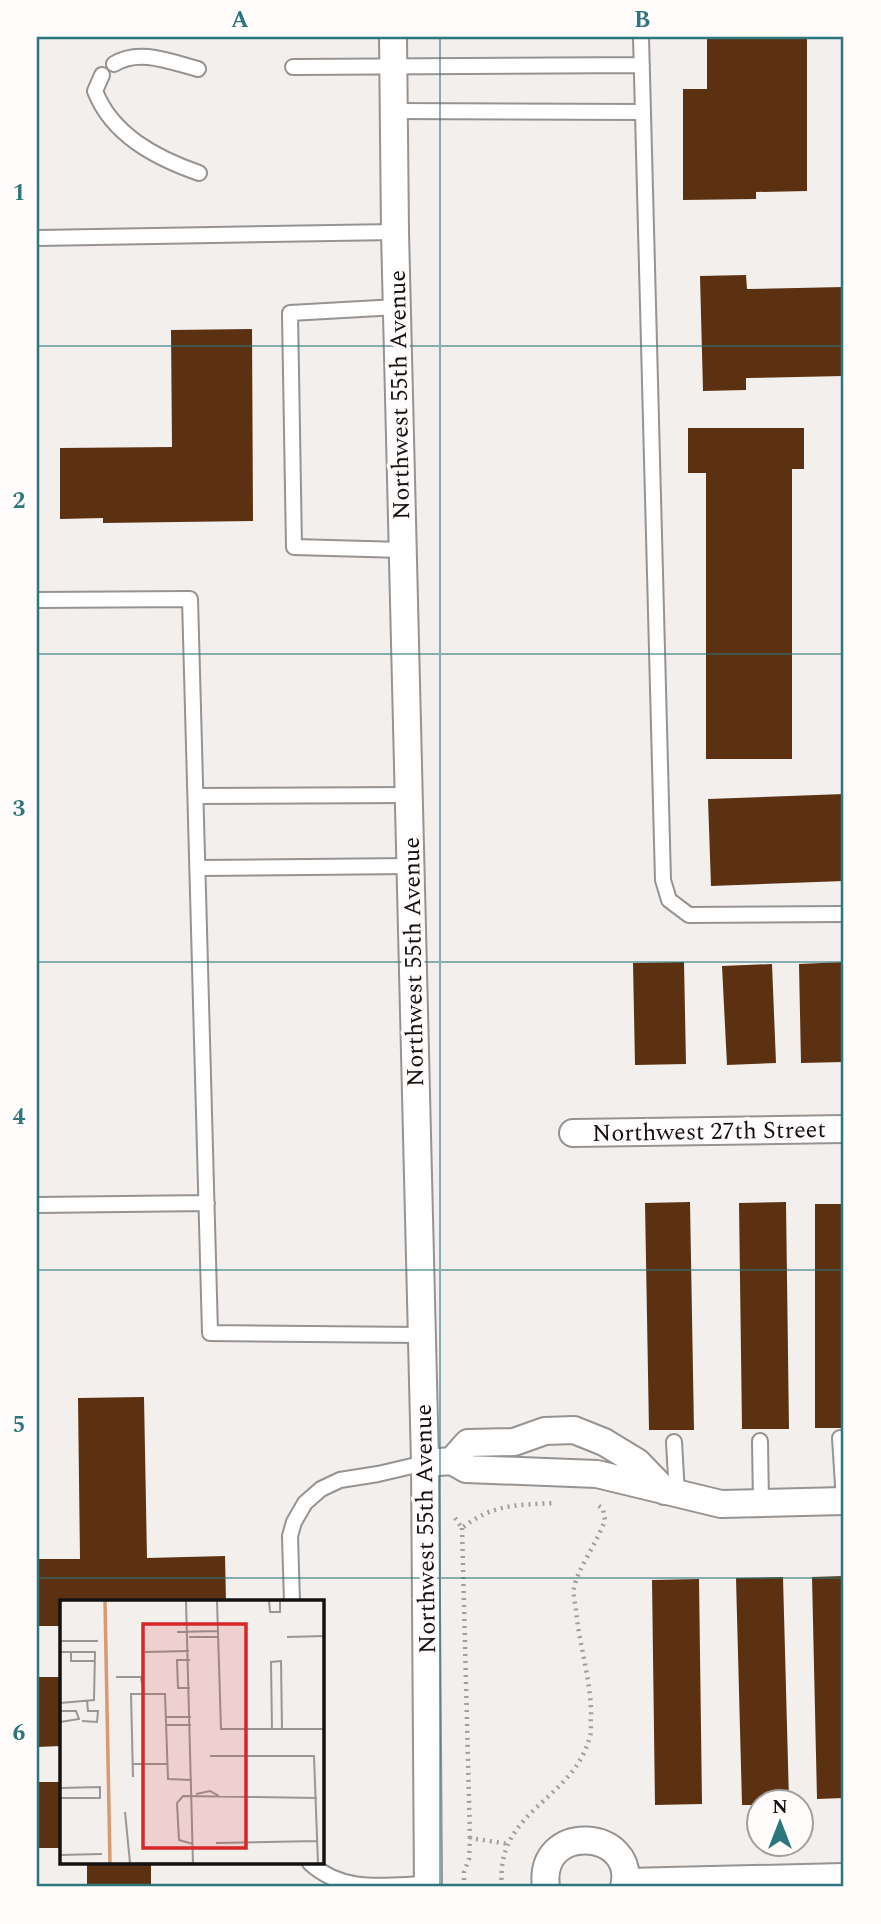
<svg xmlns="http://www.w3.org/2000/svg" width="881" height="1924" viewBox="0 0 881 1924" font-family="Spectral,serif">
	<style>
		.building { fill: #5c3111 }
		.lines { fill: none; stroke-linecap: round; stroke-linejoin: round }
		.lane-casing { stroke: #969391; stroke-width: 18 }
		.street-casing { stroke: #969391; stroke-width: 30 }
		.path { stroke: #a19f9d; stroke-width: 4.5; stroke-dasharray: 2 5; stroke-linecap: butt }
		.lane { stroke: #fff; stroke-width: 14 }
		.street { stroke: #fff; stroke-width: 26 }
		.grid { fill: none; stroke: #2d767d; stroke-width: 2; stroke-opacity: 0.55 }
		.labels { text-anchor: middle; stroke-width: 7; stroke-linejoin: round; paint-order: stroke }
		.street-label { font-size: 24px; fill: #131212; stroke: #fffcfb }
		.inset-river { fill: none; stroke: #d99a6f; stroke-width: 3.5 }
		.inset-road { fill: none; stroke: #999795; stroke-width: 2 }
		.view { fill: #d62828; fill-opacity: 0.15; stroke: #d62828; stroke-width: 3.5 }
		.inset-edge { fill: none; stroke: #131212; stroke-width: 3.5 }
		.neatline { fill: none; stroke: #2d767d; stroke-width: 2.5 }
		.grid-label { font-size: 23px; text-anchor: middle; font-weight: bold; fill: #2d767d }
	</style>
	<rect width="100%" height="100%" fill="#f2efed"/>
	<path class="building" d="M 707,37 L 807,37 L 807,191 L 756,192 L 756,199 L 683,200 L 683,89 L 707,89 Z
		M 746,275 L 747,289 L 844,287 L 844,376 L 746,378 L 746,390 L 703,391 L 700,276 Z
		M 252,329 L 253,521 L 103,523 L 103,518 L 60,519 L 60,448 L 172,447 L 171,330 Z
		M 688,428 L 804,428 L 804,469 L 792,469 L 792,759 L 706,759 L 706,473 L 688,473 Z
		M 844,794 L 844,881 L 711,886 L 708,799 Z
		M 684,962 L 686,1064 L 635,1065 L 633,963 Z
		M 844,962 L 844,1062 L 801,1063 L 799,964 Z
		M 772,964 L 776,1063 L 727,1065 L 722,966 Z
		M 690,1202 L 694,1430 L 649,1430 L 645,1203 Z
		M 786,1202 L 789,1429 L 742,1429 L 739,1203 Z
		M 815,1204 L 844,1204 L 844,1428 L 815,1428 Z
		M 144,1397 L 147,1558 L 225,1556 L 226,1602 L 61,1602 L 61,1626 L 37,1626 L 37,1559 L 80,1559 L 78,1398 Z
		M 844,1576 L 844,1798 L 817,1799 L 812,1577 Z
		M 783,1577 L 789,1801 L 758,1801 L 758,1805 L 742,1805 L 736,1578 Z
		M 699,1579 L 702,1804 L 655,1805 L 652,1580 Z
		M 37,1677 L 61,1677 L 61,1746 L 37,1747 Z
		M 37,1782 L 61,1782 L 61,1848 L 37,1848 Z
		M 87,1863 L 151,1863 L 151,1887 L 87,1887 Z"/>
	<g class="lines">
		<defs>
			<path id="lane" d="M 641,37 L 663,880 L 669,900 L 689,915 L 844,914
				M 114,64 C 139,48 171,62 198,69
				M 293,67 L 642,65
				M 102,75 L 95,91 C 112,135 156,158 199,173
				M 394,111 L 643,112
				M 37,238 L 395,232
				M 397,307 L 290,313 L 294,547 L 403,550
				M 37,600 L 190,599 L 210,1333 L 422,1335
				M 196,796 L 409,795
				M 198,868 L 411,866
				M 37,1205 L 207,1203
				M 840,1438 L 844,1501
				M 760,1441 L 761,1503
				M 674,1442 L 677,1494
				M 292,1602 L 290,1536 L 294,1522 L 305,1503 L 321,1489 L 340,1480 L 378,1474 L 425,1463
				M 310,1863 C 344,1894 386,1885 428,1884"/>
			<path id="street" d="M 393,37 L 395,232 L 425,1463 L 428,1887
				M 573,1133 L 844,1129
				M 452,1461 L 468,1443 L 514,1442 L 545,1431 L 574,1430 L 604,1442 L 637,1462 L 665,1491
				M 425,1463 L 452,1461 L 466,1469 L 597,1474 L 721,1504 L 844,1501
				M 626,1882 L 844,1877
				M 546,1887 C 537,1821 638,1829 624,1887"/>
		</defs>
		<use href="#lane" class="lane-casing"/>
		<use href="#street" class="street-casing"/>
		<path class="path" d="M 455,1518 L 462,1528 C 492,1504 518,1505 554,1503
			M 462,1528 L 470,1838
			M 464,1887 L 464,1872 L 469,1859 L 470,1838 L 508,1844
			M 502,1887 C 494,1810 574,1801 590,1736 C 592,1730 590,1722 591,1715 C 591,1679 579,1645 576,1610 C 575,1603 573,1594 574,1588 C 577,1570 598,1541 605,1520 L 603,1509 L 598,1505"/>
		<use href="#lane" class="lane"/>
		<use href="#street" class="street"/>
	</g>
	<path class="grid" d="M 440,37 L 440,1887M 37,346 L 844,346M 37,654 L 844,654M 37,962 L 844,962M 37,1270 L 844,1270M 37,1578 L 844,1578"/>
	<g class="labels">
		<g class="street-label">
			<text transform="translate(399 395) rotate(-91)" y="8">Northwest 55th Avenue</text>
			<text transform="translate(413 962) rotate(-91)" y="8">Northwest 55th Avenue</text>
			<text transform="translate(709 1131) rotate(-1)" y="8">Northwest 27th Street</text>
			<text transform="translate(425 1529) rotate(-91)" y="8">Northwest 55th Avenue</text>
		</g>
	</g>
	<g transform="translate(60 1600)">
		<rect width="264" height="264" fill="#f2efed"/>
		<path class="inset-river" d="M 45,1 L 50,264"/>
		<path class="inset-road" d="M 126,1 L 133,264M 157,1 L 161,129 L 265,129M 209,1 L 210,12 L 220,12 L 220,1M 117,32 L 158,31M 129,37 L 158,37M 227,37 L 265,36M 0,41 L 38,41M 0,52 L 35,52 L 34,100 L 0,103M 11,52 L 11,61 L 34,61M 85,52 L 129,51M 130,60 L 117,60 L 118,88 L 130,88M 56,77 L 81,77 L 84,94M 0,111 L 16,111 L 19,119 L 0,122M 106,117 L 131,117M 22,121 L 37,122 L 38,111 L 28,111 L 27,100M 106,125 L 131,125M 212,130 L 211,62 L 221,61 L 222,130M 150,156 L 254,156 L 258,264M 73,164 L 107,164M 73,177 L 71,94 L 105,94 L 108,179 L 132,180M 0,188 L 40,187 L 40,198 L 0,198M 136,194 L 150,191 L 159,196M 65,212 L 70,263M 156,243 L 258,241M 133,244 L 119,240 L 117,203 L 123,196 L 257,198M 0,255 L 42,254M 38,264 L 133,263"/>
		<path class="view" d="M 83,24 L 186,24 L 186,248 L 83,248 Z"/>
		<rect width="264" height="264" class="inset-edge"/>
	</g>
	<rect width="881" height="1924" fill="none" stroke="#fffcfb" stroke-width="77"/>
	<g transform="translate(780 1823)"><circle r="33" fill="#fffcfb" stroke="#a19e9e" stroke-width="2"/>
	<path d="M0-5L12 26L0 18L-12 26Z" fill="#2d767d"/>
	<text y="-10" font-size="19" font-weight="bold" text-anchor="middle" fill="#131212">N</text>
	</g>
	<rect x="38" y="38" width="804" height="1847" class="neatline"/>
	<g class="grid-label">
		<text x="240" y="27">A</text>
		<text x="642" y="27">B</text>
		<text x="19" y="200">1</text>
		<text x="19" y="508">2</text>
		<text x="19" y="816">3</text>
		<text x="19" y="1124">4</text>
		<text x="19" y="1432">5</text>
		<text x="19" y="1740">6</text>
	</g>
</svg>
